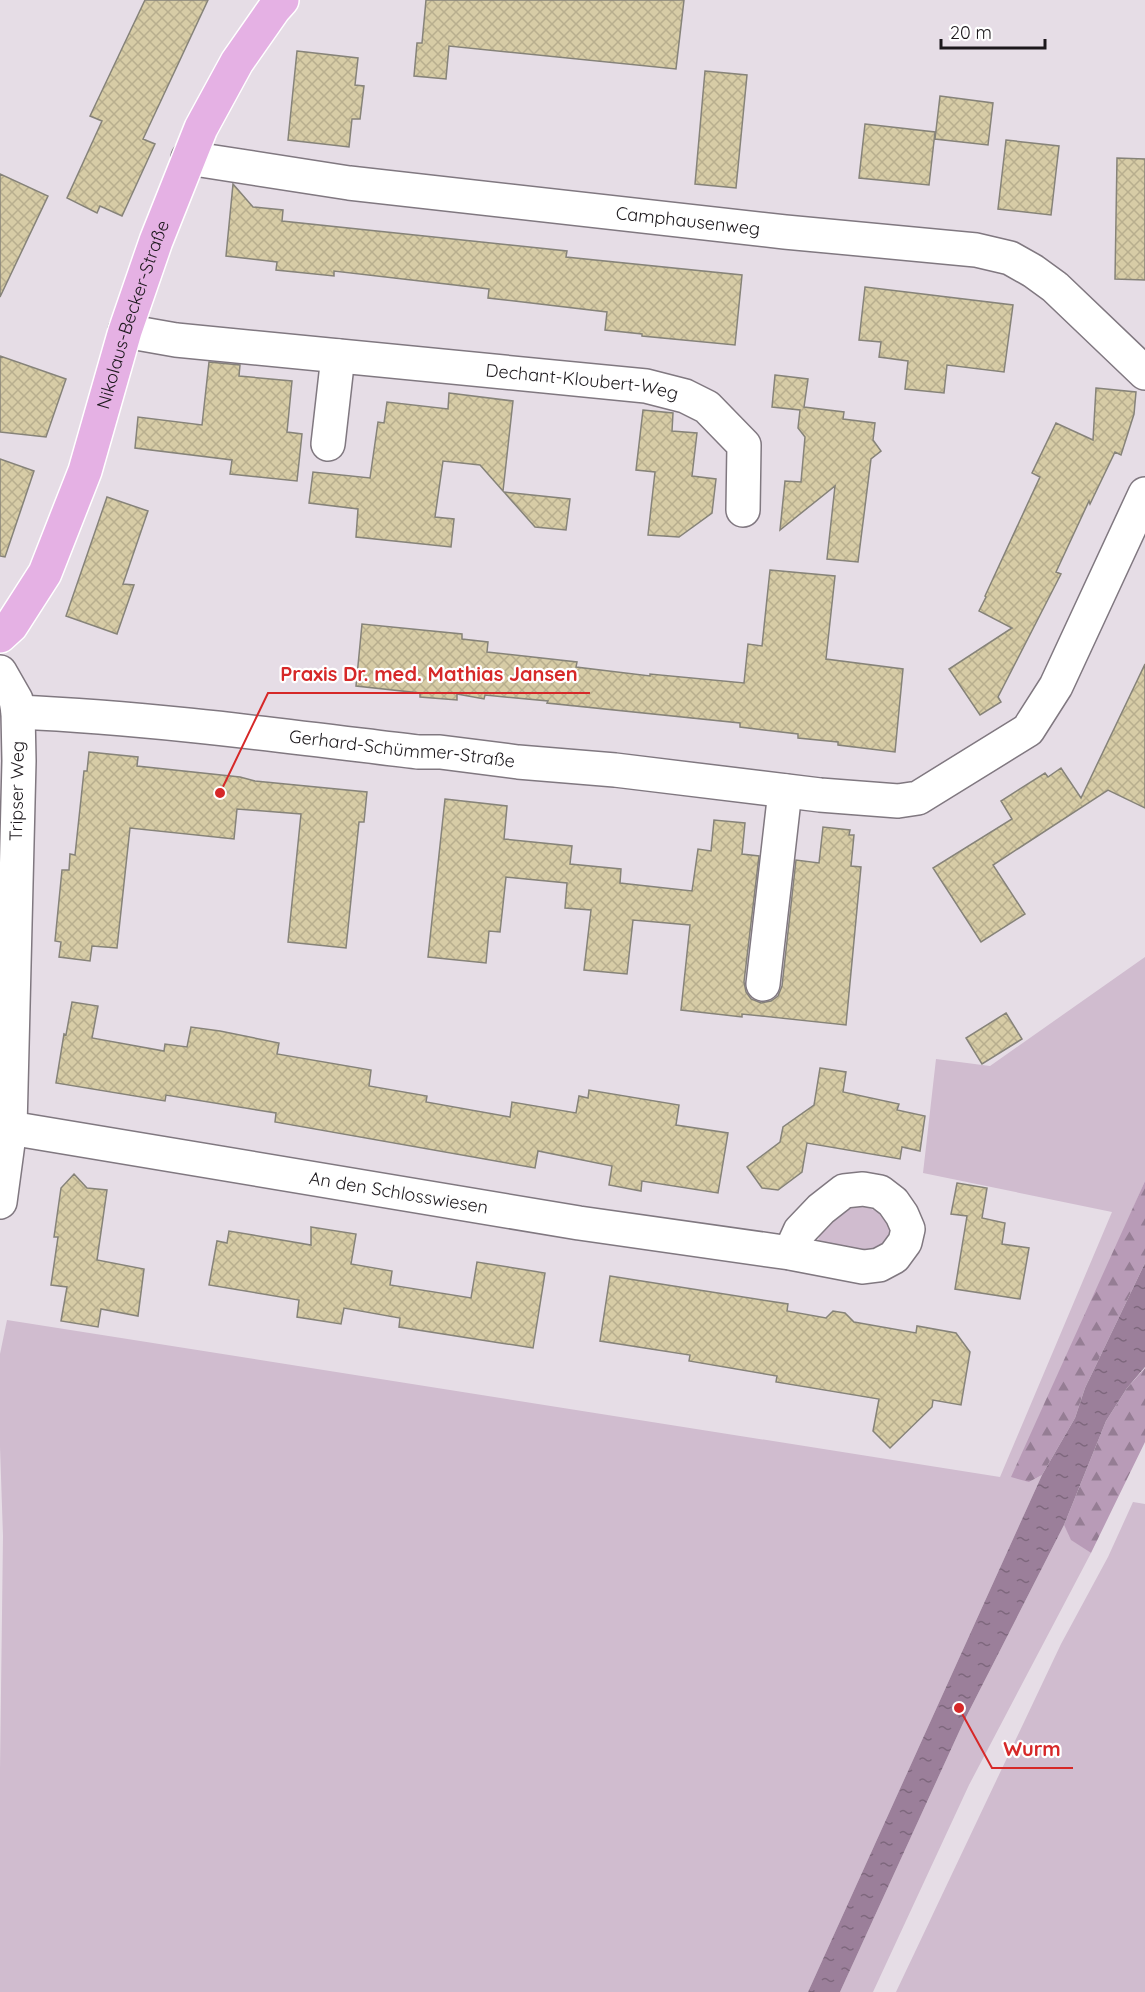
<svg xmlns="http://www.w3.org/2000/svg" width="1145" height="1992" viewBox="0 0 1145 1992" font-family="Quicksand,sans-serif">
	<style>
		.green { fill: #d0bccf }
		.forest { fill: url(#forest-firs) }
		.water { fill: url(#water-ripples) }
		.building { fill: url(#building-cross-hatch); stroke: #868379; stroke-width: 1.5 }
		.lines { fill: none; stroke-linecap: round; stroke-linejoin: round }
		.minor-casing { stroke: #807880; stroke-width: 36 }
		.major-casing { stroke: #fff; stroke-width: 36 }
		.minor { stroke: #fff; stroke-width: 33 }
		.major { stroke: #e5b1e4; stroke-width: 33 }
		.labels { text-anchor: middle; stroke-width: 4.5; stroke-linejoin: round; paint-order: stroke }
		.street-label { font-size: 18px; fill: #1c181c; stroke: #fff }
		.leader { fill: none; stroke: #d62828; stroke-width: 2 }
		.callout-dot { fill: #d62828; stroke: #fff; stroke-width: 2 }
		.callout-label { font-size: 20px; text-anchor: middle; font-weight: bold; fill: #d62828; stroke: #fff; stroke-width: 4.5; stroke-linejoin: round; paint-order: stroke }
	</style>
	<defs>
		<pattern id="forest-firs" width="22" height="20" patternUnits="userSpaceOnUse" patternTransform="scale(1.5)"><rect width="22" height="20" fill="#b89bb7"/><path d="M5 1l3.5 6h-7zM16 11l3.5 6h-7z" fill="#957d94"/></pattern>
		<pattern id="water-ripples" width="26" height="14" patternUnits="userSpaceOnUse" patternTransform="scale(1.5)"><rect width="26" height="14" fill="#9b7f9a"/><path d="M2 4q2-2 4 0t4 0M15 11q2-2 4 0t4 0" fill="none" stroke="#7e677d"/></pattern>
		<pattern id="building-cross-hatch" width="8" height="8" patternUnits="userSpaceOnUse" patternTransform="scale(1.5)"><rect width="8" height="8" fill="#d7cca6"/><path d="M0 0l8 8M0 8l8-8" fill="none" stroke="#b8ae8e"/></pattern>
	</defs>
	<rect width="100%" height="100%" fill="#e6dde6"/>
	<path class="green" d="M 1145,957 L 1145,1181 L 1127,1222 L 1029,1482 L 1042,1475 L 808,1992 L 0,1992 L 0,1769 L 3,1536 L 0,1447 L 0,1354 L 7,1320 L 1000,1477 L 1112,1212 L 923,1173 L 936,1059 L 990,1066 Z
		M 862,1206 C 877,1209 897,1221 887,1238 C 884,1243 877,1247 872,1250 L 822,1245 L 818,1240 C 824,1222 844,1207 862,1206 Z
		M 1133,1502 L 1145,1504 L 1145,1992 L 896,1992 L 1061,1644 L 1108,1557 Z
		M 1064,1525 L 1072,1540 L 1091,1553 L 969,1785 L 873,1992 L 840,1992 L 964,1721 Z"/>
	<path class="forest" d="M 1145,1181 L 1145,1263 L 1085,1388 L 1075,1418 L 1042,1475 L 1029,1482 L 1011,1477 Z
		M 1145,1368 L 1145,1442 L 1091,1553 L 1071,1540 L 1064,1525 L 1106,1421 L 1127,1388 Z"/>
	<path class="water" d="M 1145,1263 L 1145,1367 L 1127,1388 L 1106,1421 L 1064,1525 L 964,1721 L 840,1992 L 808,1992 L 1042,1475 L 1075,1418 L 1085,1388 Z"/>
	<path class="building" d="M 145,0 L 208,0 L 143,139 L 155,144 L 122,216 L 100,206 L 97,213 L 67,198 L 102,121 L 90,116 Z
		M 426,0 L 684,0 L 676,69 L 449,46 L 446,79 L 414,76 L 417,43 L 422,43 Z
		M 297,51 L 358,58 L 355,85 L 364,86 L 360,119 L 352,119 L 349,147 L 288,140 Z
		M 705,71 L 747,75 L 736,188 L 695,184 Z
		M 940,96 L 993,103 L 988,145 L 935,139 Z
		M 865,124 L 935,132 L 929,185 L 859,178 Z
		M 1006,140 L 1059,146 L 1051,215 L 998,209 Z
		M 1117,158 L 1145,159 L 1145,280 L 1115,279 Z
		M 0,174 L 48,196 L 0,297 Z
		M 233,184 L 253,207 L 283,210 L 282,221 L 567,251 L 566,257 L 742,275 L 735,345 L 642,336 L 642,334 L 605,330 L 607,312 L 488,298 L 489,289 L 334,271 L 334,276 L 276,270 L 277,262 L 226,256 Z
		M 865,287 L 1013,305 L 1004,372 L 947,365 L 944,393 L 905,389 L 908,361 L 879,357 L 881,342 L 859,340 Z
		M 0,356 L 66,379 L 46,437 L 0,432 Z
		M 209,362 L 240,365 L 239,376 L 292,381 L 287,432 L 302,434 L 297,481 L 230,474 L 232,460 L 135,448 L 138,417 L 202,425 Z
		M 775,375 L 808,379 L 804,407 L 844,412 L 843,419 L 875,423 L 873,440 L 881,451 L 871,459 L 858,562 L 827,559 L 835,486 L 780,530 L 785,481 L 801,482 L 805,437 L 798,428 L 800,410 L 772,407 Z
		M 1096,388 L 1136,392 L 1134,414 L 1121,455 L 1115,452 L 1090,504 L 1089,501 L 1056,572 L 1061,574 L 998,697 L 1001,702 L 980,715 L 949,669 L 1012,628 L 979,611 L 986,597 L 985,596 L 1040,477 L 1032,473 L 1056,423 L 1093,440 Z
		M 449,393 L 513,401 L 503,491 L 480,465 L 443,461 L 435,517 L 454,519 L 451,547 L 356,537 L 358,509 L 309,503 L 313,472 L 370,478 L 378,422 L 384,423 L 387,402 L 448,409 Z
		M 643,410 L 673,413 L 672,431 L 697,433 L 692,476 L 716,479 L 712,513 L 679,537 L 648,535 L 655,472 L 636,470 Z
		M 0,459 L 34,471 L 5,557 L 0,556 Z
		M 504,492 L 570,499 L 566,530 L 535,527 Z
		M 107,497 L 148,511 L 123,584 L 134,585 L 117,634 L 66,616 Z
		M 770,570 L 835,576 L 826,659 L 903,669 L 895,752 L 838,745 L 838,742 L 798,738 L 798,734 L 740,727 L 740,723 L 547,703 L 548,701 L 485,695 L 484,699 L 457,694 L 457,700 L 420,697 L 420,693 L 356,686 L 362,624 L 462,634 L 462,639 L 488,642 L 487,652 L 577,662 L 576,667 L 650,676 L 650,674 L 744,683 L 748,644 L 762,646 Z
		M 1145,664 L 1145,808 L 1108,790 L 993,865 L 1025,914 L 981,942 L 933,868 L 1012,819 L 1001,801 L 1045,773 L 1048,777 L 1061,768 L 1081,798 Z
		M 89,752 L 138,757 L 137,766 L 240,777 L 255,781 L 367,792 L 364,822 L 359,822 L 346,948 L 288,942 L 301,814 L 237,809 L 234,839 L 130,828 L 117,948 L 92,946 L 90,961 L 59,957 L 61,942 L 55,941 L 62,870 L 69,870 L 70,854 L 75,855 L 84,771 L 87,771 Z
		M 445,799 L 507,806 L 504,839 L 572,846 L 570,864 L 621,869 L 620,883 L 692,891 L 698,849 L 711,851 L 714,820 L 745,823 L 742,854 L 759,856 L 744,982 L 746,992 L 751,999 L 761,1003 L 771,1001 L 778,996 L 782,986 L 796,860 L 819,863 L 823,827 L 850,830 L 849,835 L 854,835 L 851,866 L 861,867 L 846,1025 L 742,1014 L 742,1017 L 681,1010 L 690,925 L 633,920 L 627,974 L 584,970 L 591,910 L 565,908 L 567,883 L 506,877 L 500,932 L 489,931 L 486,963 L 428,957 Z
		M 72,1002 L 98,1006 L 92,1038 L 164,1051 L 165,1044 L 187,1047 L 191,1027 L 220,1031 L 279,1043 L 277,1054 L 371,1070 L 369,1086 L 427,1096 L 426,1102 L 510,1117 L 512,1102 L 576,1113 L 579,1096 L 588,1098 L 589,1090 L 679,1105 L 676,1125 L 728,1133 L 718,1193 L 642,1181 L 641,1191 L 609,1185 L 612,1166 L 538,1151 L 535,1168 L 275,1122 L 276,1113 L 166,1095 L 165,1101 L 56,1083 L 64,1034 L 66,1035 Z
		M 1006,1013 L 1022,1039 L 982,1064 L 966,1038 Z
		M 820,1068 L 846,1072 L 843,1092 L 899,1104 L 897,1110 L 925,1116 L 920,1151 L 902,1147 L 900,1159 L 807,1143 L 802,1172 L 778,1190 L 762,1188 L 747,1167 L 780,1142 L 783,1127 L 814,1105 Z
		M 74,1174 L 87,1188 L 107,1190 L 97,1260 L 144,1269 L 138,1316 L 101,1309 L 98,1327 L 61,1321 L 67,1287 L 51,1285 L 58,1237 L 54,1237 L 61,1188 Z
		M 957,1183 L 987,1188 L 982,1218 L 1005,1223 L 1002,1244 L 1029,1248 L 1020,1299 L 955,1289 L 967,1216 L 951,1214 Z
		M 311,1227 L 356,1234 L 351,1264 L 392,1271 L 390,1285 L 471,1298 L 477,1262 L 545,1273 L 533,1348 L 399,1327 L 400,1318 L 344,1308 L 341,1324 L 297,1317 L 299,1300 L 209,1285 L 217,1241 L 227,1243 L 229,1231 L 311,1245 Z
		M 610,1276 L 788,1304 L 787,1311 L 826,1318 L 833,1311 L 845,1313 L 854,1322 L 916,1333 L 917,1326 L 956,1333 L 970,1352 L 961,1405 L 933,1400 L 932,1407 L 890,1448 L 873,1431 L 879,1399 L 776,1382 L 777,1376 L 689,1361 L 690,1355 L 600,1341 Z"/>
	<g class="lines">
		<defs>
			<g id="minor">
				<path id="s1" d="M 188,158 L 349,183 L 785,232 L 976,250 L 1010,258 L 1033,271 L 1055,287 L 1145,373"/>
				<path id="s2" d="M 125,331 L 176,340 L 646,386 L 685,396 L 707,407 L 744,445 L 743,510"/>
				<path d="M 328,444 L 338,356"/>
				<path d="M 0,672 L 16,700 L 18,712 L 19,761 L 10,1128 L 0,1202"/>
				<path id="s3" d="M 18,712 C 152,718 285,736 418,752 L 440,752 L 518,762 L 615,770 L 820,795 L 898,801 L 918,798 L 1028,730 L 1056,686 L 1145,494"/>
				<path d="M 763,984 L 785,791"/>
				<path id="s4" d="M 10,1128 L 579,1223 L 790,1253 L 863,1267 L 879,1265 L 894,1257 L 905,1242 L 908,1229 L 902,1215 L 893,1202 L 880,1192 L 863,1189 L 844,1191 L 821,1209 L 800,1231 L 790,1253"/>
			</g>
			<g id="major">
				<path id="s5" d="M 0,636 L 11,626 L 45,573 L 85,471 L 125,331 L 156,241 L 201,128 L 237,62 L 274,9 L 282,0"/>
			</g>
		</defs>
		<use href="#minor" class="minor-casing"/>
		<use href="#major" class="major-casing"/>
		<use href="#minor" class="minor"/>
		<use href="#major" class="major"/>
	</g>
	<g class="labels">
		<g class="street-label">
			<text dy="6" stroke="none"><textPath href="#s1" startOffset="504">Camphausenweg</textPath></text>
			<text dy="6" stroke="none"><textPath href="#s5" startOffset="351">Nikolaus-Becker-Straße</textPath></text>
			<text dy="6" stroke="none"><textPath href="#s2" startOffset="460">Dechant-Kloubert-Weg</textPath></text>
			<text dy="6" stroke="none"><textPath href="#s3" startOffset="386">Gerhard-Schümmer-Straße</textPath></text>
			<text transform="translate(17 791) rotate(-89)" y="6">Tripser Weg</text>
			<text dy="6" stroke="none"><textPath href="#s4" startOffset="394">An den Schlosswiesen</textPath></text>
		</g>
	</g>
	<path class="leader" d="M220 793L268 693H590M959 1708L992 1768H1073"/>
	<g class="callout-dot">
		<circle cx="220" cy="793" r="6"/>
		<circle cx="959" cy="1708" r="6"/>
	</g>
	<g class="callout-label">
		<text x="429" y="681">Praxis Dr. med. Mathias Jansen</text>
		<text x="1032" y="1756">Wurm</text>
	</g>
	<path d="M941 39v9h104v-9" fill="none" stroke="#1c181c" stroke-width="3"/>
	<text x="950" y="39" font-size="18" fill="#1c181c" stroke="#ffffff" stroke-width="4.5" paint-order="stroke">20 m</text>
</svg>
